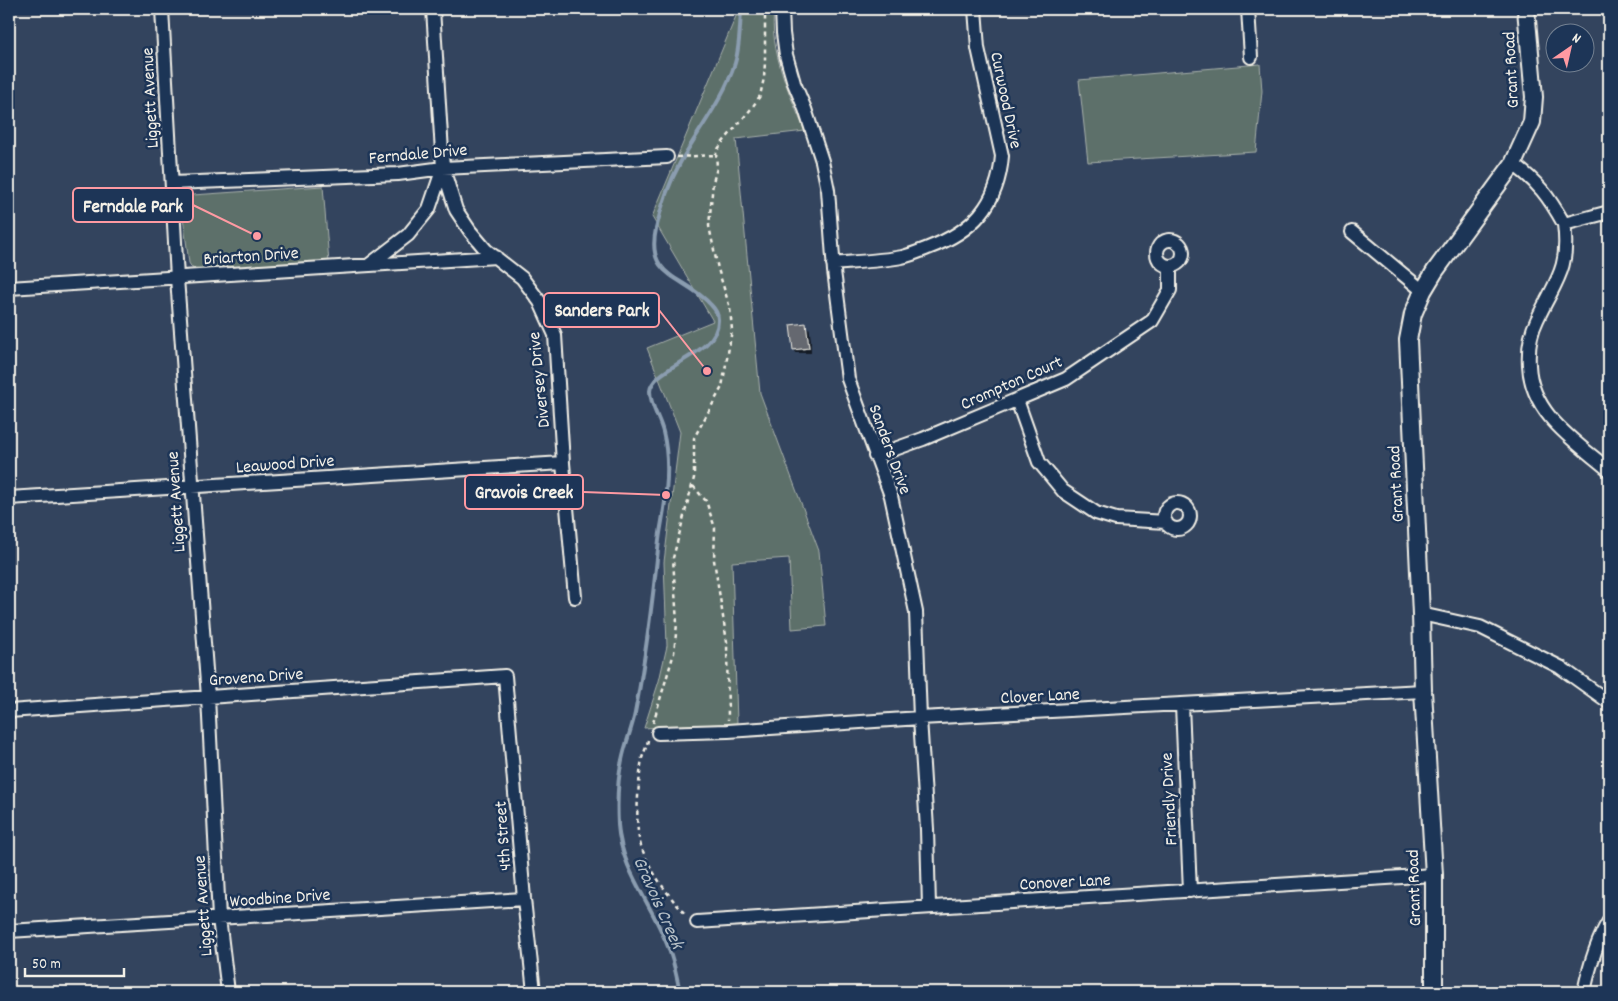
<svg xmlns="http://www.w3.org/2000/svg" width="1618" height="1001" viewBox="0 0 1618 1001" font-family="Dekko,sans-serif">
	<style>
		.green { fill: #5d706b; stroke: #a8b0aa }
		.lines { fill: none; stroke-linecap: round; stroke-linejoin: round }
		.stream { stroke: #8b9db0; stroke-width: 4 }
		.building { fill: #65686f; stroke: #f4f1e8; filter: url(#shadow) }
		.minor-casing { stroke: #f4f1e8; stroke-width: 16 }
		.tertiary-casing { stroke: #f4f1e8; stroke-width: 20 }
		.path { stroke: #f4f1e8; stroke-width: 2.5; stroke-dasharray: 4 4; stroke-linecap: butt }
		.minor { stroke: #1d3557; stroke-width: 12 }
		.tertiary { stroke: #1d3557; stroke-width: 16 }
		.labels { text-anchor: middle; stroke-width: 5; stroke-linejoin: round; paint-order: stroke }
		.street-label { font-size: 18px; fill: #f4f1e8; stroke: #1d3557 }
		.water-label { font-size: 19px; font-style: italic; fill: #b7c0c7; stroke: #1d3557 }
		.leader { fill: none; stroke: #ff9aa2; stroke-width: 2 }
		.callout-dot { fill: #ff9aa2; stroke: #1d3557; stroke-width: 2 }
		.callout { fill: #1d3557; stroke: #ff9aa2; stroke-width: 2 }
		.callout-label { font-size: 19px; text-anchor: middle; font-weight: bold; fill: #f4f1e8 }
	</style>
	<defs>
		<filter id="shadow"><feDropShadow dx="3" dy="5.5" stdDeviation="0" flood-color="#0009"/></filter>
	</defs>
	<rect width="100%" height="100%" fill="#33445e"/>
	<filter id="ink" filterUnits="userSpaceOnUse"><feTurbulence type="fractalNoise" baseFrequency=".02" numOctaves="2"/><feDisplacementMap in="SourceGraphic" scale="10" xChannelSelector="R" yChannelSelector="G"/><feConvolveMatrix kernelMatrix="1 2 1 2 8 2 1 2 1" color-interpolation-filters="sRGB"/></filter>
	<g filter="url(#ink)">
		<path class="green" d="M 739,9 L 774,9 C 769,51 789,93 805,131 L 736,139 L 760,393 L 819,551 L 826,626 L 792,629 L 789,558 L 732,562 L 737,723 L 644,728 L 659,681 L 667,646 L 664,562 L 680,432 L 647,348 L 713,321 L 652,217 Z
			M 1260,64 L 1262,91 L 1256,152 L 1088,162 L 1079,80 Z
			M 323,186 L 329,263 L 200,268 L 192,268 L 189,263 L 182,209 L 186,201 L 193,195 Z"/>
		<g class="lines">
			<path class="stream" d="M 680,992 C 676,973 672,953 663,935 C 647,898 621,867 618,825 C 617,804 617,781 622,760 C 625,744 632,729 635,713 C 646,656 653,598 659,540 C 661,524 665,508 666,492 C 668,472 668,452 663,432 C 660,419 650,405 650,391 C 652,366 720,355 718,319 C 718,314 715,309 711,305 C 686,276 645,279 656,229 C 661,207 669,183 680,163 C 698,130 724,99 735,63 C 740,46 740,26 741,9"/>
		</g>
		<path class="building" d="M 806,323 L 809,348 L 793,350 L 790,325 Z"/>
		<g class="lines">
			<defs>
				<path id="minor" d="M 162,9 L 177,278 L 208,697 L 219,918 L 228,992
					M 433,9 L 443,168 L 456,210 L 470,231 L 486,250 L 522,278 L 540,302 L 555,335 L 563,463 L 575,597
					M 782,9 L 783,33 L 786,55 L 794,83 L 805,109 L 822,161 L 828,190 L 834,271 L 848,379 L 891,496 L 916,612 L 920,718 L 927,829 L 929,907
					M 1248,9 L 1251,57
					M 1513,164 C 1538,182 1549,197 1564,224 L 1609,212
					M 172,183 L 398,174 L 443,168 L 667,157
					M 1564,224 C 1570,270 1555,281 1537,320 C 1530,334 1528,349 1529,365 C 1531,414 1575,441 1609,470
					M 1352,232 L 1423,291
					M1157 253a13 13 0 1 1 26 0a13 13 0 1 1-26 0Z
					M 833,264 C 856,262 880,261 902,257 C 911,255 920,251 928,248 C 973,231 998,205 1002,156 L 978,48 L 975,9
					M 369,265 L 408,235 L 429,209 L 443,168
					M 9,288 L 496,257
					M 1017,400 L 1039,462 L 1063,491 L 1096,513 L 1116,519 L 1166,522
					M 875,456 L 923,439 L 1066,379 L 1152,321 L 1170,290 L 1170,267
					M 9,498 L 563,463
					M1164 516a13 13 0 1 1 26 0a13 13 0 1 1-26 0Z
					M 1421,614 L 1480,627 L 1560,667 L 1609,702
					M 1182,705 L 1190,891
					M 9,711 L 505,676 L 524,899 L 534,992
					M 658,733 L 728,731 L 920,718 L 1423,691
					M 697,922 L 1434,875
					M 9,931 L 524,899
					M 1584,992 C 1589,968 1596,942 1609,921"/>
				<path id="tertiary" d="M 1434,992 L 1434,875 L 1423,691 L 1421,614 L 1408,340 L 1413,314 L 1423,291 L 1435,271 L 1513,164 L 1532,122 L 1534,97 L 1526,9"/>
			</defs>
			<use href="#minor" class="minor-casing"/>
			<use href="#tertiary" class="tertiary-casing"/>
			<path class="path" d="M 677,157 L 716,155
				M 693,486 L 706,501 L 715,528 L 714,560 L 727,642 L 728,720
				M 653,723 L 674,653 L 677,624 L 673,558 L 694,478 L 694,438 L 722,387 L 732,330 L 730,308 L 718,269 L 709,226 L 713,182 L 717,168 L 716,152 L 723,142 L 751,109 L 760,96 L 764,78 L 765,62 L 765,9
				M 648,740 C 647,746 644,752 642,758 C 639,778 635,820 639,838 C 644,864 669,897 687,916"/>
			<use href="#minor" class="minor"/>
			<use href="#tertiary" class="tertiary"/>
		</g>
	</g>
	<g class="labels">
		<g class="street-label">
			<text transform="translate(1510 70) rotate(-93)" y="6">Grant Road</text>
			<text transform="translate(149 98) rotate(-93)" y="6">Liggett Avenue</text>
			<text transform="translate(1007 100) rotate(78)" y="6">Curwood Drive</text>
			<text transform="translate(418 153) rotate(-5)" y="6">Ferndale Drive</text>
			<text transform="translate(251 255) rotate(-4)" y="6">Briarton Drive</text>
			<text transform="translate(538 380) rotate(-96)" y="6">Diversey Drive</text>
			<text transform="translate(1011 382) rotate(-24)" y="6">Crompton Court</text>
			<text transform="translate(891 449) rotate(70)" y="6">Sanders Drive</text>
			<text transform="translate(285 463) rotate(-4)" y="6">Leawood Drive</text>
			<text transform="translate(1395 484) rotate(-93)" y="6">Grant Road</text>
			<text transform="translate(175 502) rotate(-94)" y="6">Liggett Avenue</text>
			<text transform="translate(256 676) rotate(-4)" y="6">Grovena Drive</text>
			<text transform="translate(1040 695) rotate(-3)" y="6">Clover Lane</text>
			<text transform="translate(1168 799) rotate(-93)" y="6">Friendly Drive</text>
			<text transform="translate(502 836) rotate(-94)" y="6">4th Street</text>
			<text transform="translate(1065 881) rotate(-3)" y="6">Conover Lane</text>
			<text transform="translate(1413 888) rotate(-92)" y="6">Grant Road</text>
			<text transform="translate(280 897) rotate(-4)" y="6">Woodbine Drive</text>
			<text transform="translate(202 906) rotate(-94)" y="6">Liggett Avenue</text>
		</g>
		<g class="water-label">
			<text transform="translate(660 902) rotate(66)" y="7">Gravois Creek</text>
		</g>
	</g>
	<path class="leader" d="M257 236L193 205M707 371L659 310M666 495L583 492"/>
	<g class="callout-dot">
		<circle cx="257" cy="236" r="5"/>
		<circle cx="707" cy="371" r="5"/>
		<circle cx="666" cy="495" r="5"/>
	</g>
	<g class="callout">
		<rect x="73" y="188" width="120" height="34" rx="5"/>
		<rect x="544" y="293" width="115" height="34" rx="5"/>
		<rect x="465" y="475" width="118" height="34" rx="5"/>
	</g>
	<g class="callout-label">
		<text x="133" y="212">Ferndale Park</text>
		<text x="602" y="316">Sanders Park</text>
		<text x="524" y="498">Gravois Creek</text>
	</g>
	<rect width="1618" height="1001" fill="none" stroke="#1d3557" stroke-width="30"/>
	<rect x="15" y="15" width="1588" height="971" fill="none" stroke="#f4f1e8" stroke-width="2" filter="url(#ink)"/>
	<g transform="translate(1570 48) rotate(34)"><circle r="24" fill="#1d3557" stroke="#738091"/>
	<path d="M0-4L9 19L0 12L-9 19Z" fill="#ff9aa2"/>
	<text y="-8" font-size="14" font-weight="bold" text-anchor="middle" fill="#f4f1e8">N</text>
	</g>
	<path d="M25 968v8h99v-8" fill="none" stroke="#f4f1e8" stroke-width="2.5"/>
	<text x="32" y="968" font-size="15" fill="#f4f1e8" stroke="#1d3557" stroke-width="4" paint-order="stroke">50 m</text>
</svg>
